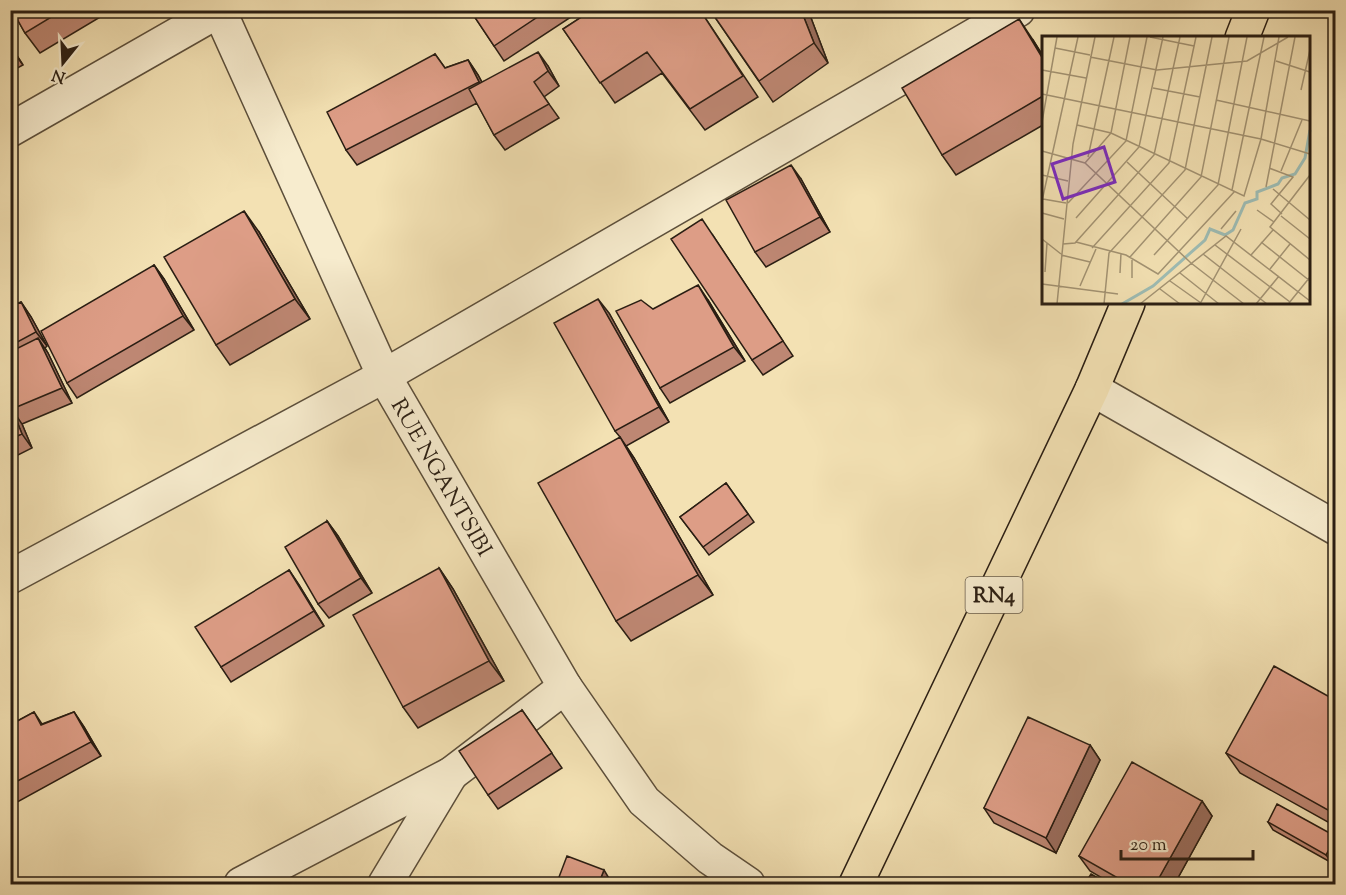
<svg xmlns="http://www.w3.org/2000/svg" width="1346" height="895" viewBox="0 0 1346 895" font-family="'Sorts Mill Goudy',serif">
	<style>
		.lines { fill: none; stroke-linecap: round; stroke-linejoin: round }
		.street-casing { stroke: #5c4f3b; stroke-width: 36 }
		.highway-casing { stroke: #2a1e13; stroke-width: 36 }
		.street { stroke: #f7ecce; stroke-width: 33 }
		.highway { stroke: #f3e1b3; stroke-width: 33 }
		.wall { fill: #be8773; stroke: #2a1e13; stroke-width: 1.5 }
		.shaded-wall { fill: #9b6e5e; stroke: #2a1e13; stroke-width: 1.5 }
		.building { fill: #dd9d86; stroke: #2a1e13; stroke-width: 1.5 }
		.labels { text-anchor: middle; stroke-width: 5; stroke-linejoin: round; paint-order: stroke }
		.shield { fill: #f7ecce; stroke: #685c4b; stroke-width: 1.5 }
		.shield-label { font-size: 21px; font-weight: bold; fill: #2a1e13 }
		.street-label { font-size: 22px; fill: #2a1e13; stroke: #f7ecce }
		.inset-river { fill: none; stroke: #9dbcb4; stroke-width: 3 }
		.inset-road { fill: none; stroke: #a39373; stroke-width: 1.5 }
		.view { fill: #7b2cbf; fill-opacity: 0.15; stroke: #7b2cbf; stroke-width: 3 }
		.inset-edge { fill: none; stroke: #2a1e13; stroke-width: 3 }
	</style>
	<rect width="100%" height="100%" fill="#f3e1b3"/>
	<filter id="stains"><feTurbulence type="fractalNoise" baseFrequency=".00333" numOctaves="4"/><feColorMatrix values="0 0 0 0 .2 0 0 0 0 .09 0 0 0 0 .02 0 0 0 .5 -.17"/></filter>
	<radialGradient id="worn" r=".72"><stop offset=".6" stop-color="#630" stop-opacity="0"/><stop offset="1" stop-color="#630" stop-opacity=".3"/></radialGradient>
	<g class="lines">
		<defs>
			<g id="street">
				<path id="s1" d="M 219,10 L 384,376 L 565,687 L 644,801 L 710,858 L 748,884"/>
				<path d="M 10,130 L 220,10"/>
				<path d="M 1092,389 L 1336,528"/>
				<path d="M 10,577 L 384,376 L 1018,10"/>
				<path d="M 241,884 L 451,774 L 565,687"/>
				<path d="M 385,884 L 451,774"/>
			</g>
			<path id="highway" d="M 1242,38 L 1253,10
				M 856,884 L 1092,389 L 1128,303"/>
		</defs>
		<use href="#street" class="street-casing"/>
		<use href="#highway" class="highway-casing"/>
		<use href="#street" class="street"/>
		<use href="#highway" class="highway"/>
	</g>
	<path class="wall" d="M 12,10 L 112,10 L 40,53 L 25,33 Z
		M 470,10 L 567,10 L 571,17 L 504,61 Z
		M 582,10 L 700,10 L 758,97 L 705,130 L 662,73 L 615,103 L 563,29 L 585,15 Z
		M 710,10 L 808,10 L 828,63 L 773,102 Z
		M 1033,40 L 1043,56 L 1043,125 L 956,175 L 942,155 Z
		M 10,45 L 23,65 L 10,72 Z
		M 435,54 L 445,68 L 468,60 L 478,75 L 482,82 L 548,66 L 559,86 L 544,97 L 559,118 L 505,150 L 494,135 L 477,103 L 357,165 L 346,150 Z
		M 801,179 L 830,232 L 766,267 L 755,252 Z
		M 259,232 L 310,319 L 230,365 L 216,345 Z
		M 712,234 L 793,356 L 763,375 L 752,360 Z
		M 154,265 L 164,279 L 194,330 L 77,398 L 67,383 Z
		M 708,300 L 745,361 L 670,403 L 660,388 L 653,309 Z
		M 21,302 L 31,317 L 47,346 L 45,348 L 48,353 L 72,403 L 22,424 L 32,448 L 10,459 L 10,307 Z
		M 609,313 L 669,422 L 626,446 L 634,458 L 713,595 L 631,641 L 616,621 L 620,437 L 615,431 Z
		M 726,483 L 754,522 L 709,555 L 680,517 Z
		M 327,521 L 338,536 L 372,593 L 329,618 L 318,604 Z
		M 439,568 L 453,589 L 504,681 L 418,728 L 403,707 Z
		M 289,570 L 299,585 L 324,626 L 231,682 L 221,667 Z
		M 1335,700 L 1335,826 L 1240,773 L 1226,753 Z
		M 522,710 L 562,768 L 498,809 L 488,795 Z
		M 34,712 L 42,724 L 74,712 L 84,727 L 101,756 L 10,806 L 10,725 Z
		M 1090,745 L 1100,760 L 1056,853 L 994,823 L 984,808 Z
		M 1202,801 L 1212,816 L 1174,885 L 1114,885 L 1090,871 L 1079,856 Z
		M 1268,822 L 1335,836 L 1332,863 L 1273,830 Z"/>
	<path class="shaded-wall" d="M 801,10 L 808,10 L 828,63 L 814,43 Z
		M 1019,19 L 1033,40 L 1043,56 L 1043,59 Z
		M 10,45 L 23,65 L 10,47 Z
		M 538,52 L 548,66 L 559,86 L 548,71 Z
		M 468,60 L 478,75 L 489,96 L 479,82 Z
		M 791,165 L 801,179 L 830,232 L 820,217 Z
		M 244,211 L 259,232 L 310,319 L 295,299 Z
		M 154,265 L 164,279 L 194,330 L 183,316 Z
		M 698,285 L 708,300 L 745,361 L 734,347 Z
		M 598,299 L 609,313 L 669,422 L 659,407 Z
		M 21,302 L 31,317 L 47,346 L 36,332 Z
		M 38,338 L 48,353 L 72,403 L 62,388 Z
		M 12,409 L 22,424 L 32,448 L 22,434 Z
		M 620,437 L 634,458 L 713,595 L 698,575 Z
		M 327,521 L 338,536 L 372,593 L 361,578 Z
		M 439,568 L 453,589 L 504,681 L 489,661 Z
		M 289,570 L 299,585 L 324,626 L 314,611 Z
		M 74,712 L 84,727 L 101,756 L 91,742 Z
		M 1090,745 L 1100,760 L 1056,853 L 1046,838 Z
		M 1202,801 L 1212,816 L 1174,885 L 1155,885 Z
		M 1335,838 L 1335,856 L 1332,863 L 1326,855 Z
		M 604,870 L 613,885 L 598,885 Z"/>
	<path class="building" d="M 12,10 L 63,10 L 25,33 Z
		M 470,10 L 548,10 L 494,46 Z
		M 592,10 L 700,10 L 743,76 L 690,109 L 647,52 L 600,83 L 563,29 Z
		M 710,10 L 801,10 L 814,43 L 759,81 Z
		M 1019,19 L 1043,59 L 1043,96 L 942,155 L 902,88 Z
		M 538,52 L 548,71 L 534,82 L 549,104 L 494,135 L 469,89 Z
		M 435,54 L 445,68 L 468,60 L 479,82 L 346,150 L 327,112 Z
		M 791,165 L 820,217 L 755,252 L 726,200 Z
		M 244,211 L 295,299 L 216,345 L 164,257 Z
		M 702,219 L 783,341 L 752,360 L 671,239 Z
		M 154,265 L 183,316 L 67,383 L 41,331 Z
		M 698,285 L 734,347 L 660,388 L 616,311 L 641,300 L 653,309 Z
		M 598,299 L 659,407 L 615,431 L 554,323 Z
		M 21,302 L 36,332 L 10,346 L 10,307 Z
		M 38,338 L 62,388 L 12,409 L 22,434 L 10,439 L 10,352 Z
		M 620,437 L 698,575 L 616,621 L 538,483 Z
		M 726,483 L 748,514 L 703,547 L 680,517 Z
		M 327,521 L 361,578 L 318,604 L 285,547 Z
		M 439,568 L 489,661 L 403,707 L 353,615 Z
		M 289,570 L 314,611 L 221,667 L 195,627 Z
		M 1274,666 L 1335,700 L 1335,814 L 1226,753 Z
		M 522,710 L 552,753 L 488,795 L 459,751 Z
		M 34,712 L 41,725 L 74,712 L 91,742 L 10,785 L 10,725 Z
		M 1028,717 L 1090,745 L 1046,838 L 984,808 Z
		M 1132,762 L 1202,801 L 1155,885 L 1130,885 L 1079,856 Z
		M 1277,804 L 1335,836 L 1335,838 L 1326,855 L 1268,822 Z
		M 567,856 L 604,870 L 598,885 L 556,885 Z
		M 1091,874 L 1110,885 L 1084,885 Z"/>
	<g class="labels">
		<rect class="shield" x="965.5" y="577" width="57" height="36" rx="4.5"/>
		<g class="shield-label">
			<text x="994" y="602">RN4</text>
		</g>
		<g class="street-label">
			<text dy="8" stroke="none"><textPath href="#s1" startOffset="518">RUE NGANTSIBI</textPath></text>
		</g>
	</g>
	<g transform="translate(1042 36)">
		<rect width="268" height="268" fill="#f3e1b3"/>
		<path class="inset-river" d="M 80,268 L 111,250 L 163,204 L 168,193 L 183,199 L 191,194 L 203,167 L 215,163 L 215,156 L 236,148 L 240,142 L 253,138 L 263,122 L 268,94"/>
		<path class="inset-road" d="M 108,1 L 152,10M 13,12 L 48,19M 48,21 L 115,34 L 205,25 L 246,1M 234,25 L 268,36M 0,34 L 44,42M 111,52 L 158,61M 259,54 L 268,14M 0,58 L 219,103 L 268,118M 174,64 L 268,85M 0,86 L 15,1M 35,89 L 69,97 L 202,160 L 219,103 L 237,1M 0,115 L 43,127 L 149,227 L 202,268M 46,121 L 72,1M 85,126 L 146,183M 43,127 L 69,97 L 88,1M 227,132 L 251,141 L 229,168 L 240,178M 239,135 L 260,84M 0,139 L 26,145M 268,139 L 228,191 L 268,224M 224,151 L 253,1M 231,153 L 268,184M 190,154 L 222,1M 1,163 L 24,167M 0,165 L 36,1M 26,167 L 84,105 L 105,1M 215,174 L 232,186M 0,177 L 22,183M 239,180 L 268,203M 34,182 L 97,111 L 121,1M 179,193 L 194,175M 0,203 L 19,218M 34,206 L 84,219 L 116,238 L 193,155M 219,206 L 268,245M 21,208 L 33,207 L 112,119 L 138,1M 173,209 L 248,266M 50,212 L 127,127 L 154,1M 161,218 L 225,268M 19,219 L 48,226M 112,219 L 176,149 L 205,1M 209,219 L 231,194M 88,221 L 159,141 L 187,1M 228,233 L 248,208M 3,236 L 5,207M 78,237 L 79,217M 138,237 L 177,268M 90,242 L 90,222M 128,245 L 159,267M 0,248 L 76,258M 38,250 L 54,213M 118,253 L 138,268M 247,267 L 268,241M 15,268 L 31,108 L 53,1M 62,268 L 67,217 L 143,134 L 170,1M 98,268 L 184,200 L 268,265M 158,268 L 199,193M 214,268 L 237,240"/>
		<path class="view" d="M 62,111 L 73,146 L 21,163 L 10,128 Z"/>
		<rect width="268" height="268" class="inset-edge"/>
	</g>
	<rect width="1346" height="895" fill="none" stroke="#f3e1b3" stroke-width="36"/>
	<rect x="12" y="12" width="1322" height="871" fill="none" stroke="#2a1e13" stroke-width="3"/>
	<rect x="18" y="18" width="1310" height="859" fill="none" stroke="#2a1e13" stroke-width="1.5"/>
	<g transform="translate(63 63) rotate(198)" stroke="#f7ecce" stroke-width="4.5" paint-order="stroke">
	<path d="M0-4.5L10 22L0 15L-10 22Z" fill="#2a1e13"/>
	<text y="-9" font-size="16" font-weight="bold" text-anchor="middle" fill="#2a1e13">N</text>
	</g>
	<path d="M1121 850v9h132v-9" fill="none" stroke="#2a1e13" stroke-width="3"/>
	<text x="1130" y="850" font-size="18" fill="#2a1e13" stroke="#f7ecce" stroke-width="4.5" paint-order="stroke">20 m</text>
	<rect width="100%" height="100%" filter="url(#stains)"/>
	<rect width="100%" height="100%" fill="url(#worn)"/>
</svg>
